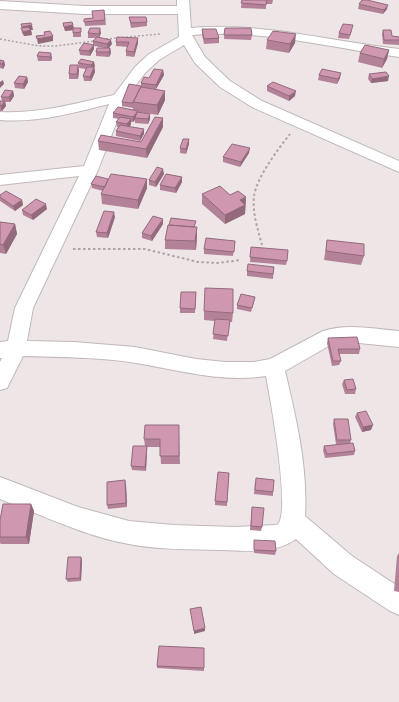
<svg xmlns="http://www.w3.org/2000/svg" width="399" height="702" viewBox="0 0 399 702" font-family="'PT Sans Narrow',sans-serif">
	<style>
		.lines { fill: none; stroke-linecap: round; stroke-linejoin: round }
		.minor-casing { stroke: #c0b8b9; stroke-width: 2 }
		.path-far1 { stroke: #aca4a5; stroke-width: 1.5; stroke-dasharray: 2 2; stroke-linecap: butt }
		.path { stroke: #aca4a5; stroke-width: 2; stroke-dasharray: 2.5 2.5; stroke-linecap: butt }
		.minor { fill: #fff; fill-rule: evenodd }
		.wall { fill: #b38298 }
		.shaded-wall { fill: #926a7c }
		.building { fill: #d097b1; stroke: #926a7c }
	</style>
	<rect width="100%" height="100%" fill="#eee5e6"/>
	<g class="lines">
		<defs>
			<path id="minor" d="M 177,0 L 189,0 L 191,28 C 261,22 329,41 399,49 L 399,57 C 330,48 262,29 192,35 L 205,57 L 230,81 L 262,101 L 399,161 L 399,172 L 252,107 L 220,87 L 195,63 L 184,45 L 159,60 L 145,73 L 126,98 L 98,170 L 33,308 L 27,341 L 74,342 L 135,347 L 196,359 L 225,362 L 254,362 L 270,359 L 323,331 C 347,323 374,329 399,331 L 399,347 L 349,342 L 334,343 L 285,371 C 296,417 308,468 305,516 L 352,556 L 399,587 L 399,615 L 390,611 L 334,574 L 296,539 C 275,554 246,551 222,550 C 191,549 159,550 129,544 C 84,536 42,515 0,499 L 0,477 L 78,507 L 129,521 L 173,525 L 235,527 L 277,525 C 292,515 270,397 266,376 C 221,383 179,370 136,363 C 99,357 60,357 23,356 L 7,388 L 0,390 L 0,362 L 2,358 L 0,358 L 0,342 L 8,341 L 15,308 L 79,176 L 0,185 L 0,175 L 84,166 L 109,104 C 72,113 38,123 0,120 L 0,112 C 40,114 76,103 114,95 L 135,67 L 149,54 L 179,37 L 178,14 L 85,14 L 0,9 L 0,1 L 85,6 L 177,6 Z"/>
		</defs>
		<use href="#minor" class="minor-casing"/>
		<path class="path-far1" d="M 0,39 L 39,46 L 56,46 L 95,41
			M 106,39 L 160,34"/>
		<path class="path" d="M 262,245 C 258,230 252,212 254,196 C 257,177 278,149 290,134
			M 73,249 L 145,249 L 198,262 L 217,263 L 241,260"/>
		<use href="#minor" class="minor"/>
	</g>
	<path class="wall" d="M 242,0 L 273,0 L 272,4 L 266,4 L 266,9 L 241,8 Z
		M 359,4 L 387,9 L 383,14 L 358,9 Z
		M 104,10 L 106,25 L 85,26 L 84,19 L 93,18 Z
		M 129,17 L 147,22 L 147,26 L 131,28 Z
		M 63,23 L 73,25 L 74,28 L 81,28 L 81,37 L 73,37 L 73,30 L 65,31 Z
		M 21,24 L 33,30 L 31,30 L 32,35 L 24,36 L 22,33 L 21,28 L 22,28 Z
		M 225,28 L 252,35 L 251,40 L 224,39 Z
		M 202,29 L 219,38 L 219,43 L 204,44 L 202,34 Z
		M 352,30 L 349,39 L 338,38 L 339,33 Z
		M 383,30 L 392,36 L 399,37 L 399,45 L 383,44 L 382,34 Z
		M 88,33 L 101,33 L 99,37 L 112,44 L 108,48 L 110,48 L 111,53 L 109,57 L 96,56 L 96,52 L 105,48 L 94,46 L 94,49 L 90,56 L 80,55 L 79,50 L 93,45 L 93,41 L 96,38 L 88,38 Z
		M 138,38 L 138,43 L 134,57 L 126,56 L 126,51 L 128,47 L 116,46 L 116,42 Z
		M 267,40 L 295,43 L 289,53 L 266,49 Z
		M 389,50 L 387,59 L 382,68 L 358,62 L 360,53 Z
		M 39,52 L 52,58 L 51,61 L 38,61 L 37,56 Z
		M 0,60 L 4,61 L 5,65 L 3,69 L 0,68 Z
		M 94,62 L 95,72 L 91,81 L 84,81 L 83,76 L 86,69 L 79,68 L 78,63 Z
		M 79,70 L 78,79 L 69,79 L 69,74 Z
		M 163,70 L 164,75 L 156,89 L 165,91 L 165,100 L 158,115 L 138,112 L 150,119 L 148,124 L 135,123 L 135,120 L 133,122 L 131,122 L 131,124 L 130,127 L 144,129 L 144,134 L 140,141 L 116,136 L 116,131 L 119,127 L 117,127 L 116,122 L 119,119 L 113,118 L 113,113 L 133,110 L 133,108 L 122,106 L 122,102 L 141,86 L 141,83 Z
		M 369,74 L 388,81 L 371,83 L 368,79 Z
		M 319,75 L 340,78 L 337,84 L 318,80 Z
		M 27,77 L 28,82 L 24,89 L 15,88 L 14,83 Z
		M 267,86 L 295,96 L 289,101 L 267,91 Z
		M 13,91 L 14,96 L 10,102 L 5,102 L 6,106 L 2,111 L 0,111 L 0,101 L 2,101 L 1,97 Z
		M 163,118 L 163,127 L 147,158 L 99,150 L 98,141 L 141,142 Z
		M 189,139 L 189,144 L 186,154 L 180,153 L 180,148 Z
		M 249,153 L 240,167 L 223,162 L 223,157 Z
		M 164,174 L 156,187 L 149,185 L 149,180 Z
		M 182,177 L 182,182 L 176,193 L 160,190 L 160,185 Z
		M 91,184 L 147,188 L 138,209 L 102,204 L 101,194 L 103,191 L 92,188 Z
		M 202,194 L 230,195 L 246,197 L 245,214 L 225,224 L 202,204 Z
		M 0,195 L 22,200 L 23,205 L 15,211 L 0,201 Z
		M 47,209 L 33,220 L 23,215 L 22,210 Z
		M 115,217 L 108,238 L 97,237 L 96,232 Z
		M 163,219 L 163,224 L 152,241 L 142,238 L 142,233 Z
		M 0,222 L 15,224 L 17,234 L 6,254 L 0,253 Z
		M 196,227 L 197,236 L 196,250 L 165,249 L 165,240 Z
		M 327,240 L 364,256 L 361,265 L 324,260 Z
		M 235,241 L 233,256 L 204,254 L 204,249 Z
		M 251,247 L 287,261 L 286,265 L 250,262 Z
		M 274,267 L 273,279 L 247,276 L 247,271 Z
		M 196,292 L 195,313 L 180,313 L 180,308 Z
		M 255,297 L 254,302 L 251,312 L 237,309 L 237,305 Z
		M 204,311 L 233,313 L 232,322 L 229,322 L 227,341 L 213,339 L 215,321 L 204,320 Z
		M 328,338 L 360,349 L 359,354 L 339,354 L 341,361 L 339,365 L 332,366 L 327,343 Z
		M 344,380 L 356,389 L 355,394 L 345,394 L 342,384 Z
		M 357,413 L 371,430 L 362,432 L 355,417 Z
		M 334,419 L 351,440 L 350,444 L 355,451 L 354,455 L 325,458 L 323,450 L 324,446 L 348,444 L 336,444 L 333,424 Z
		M 179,433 L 180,464 L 161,464 L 160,447 L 147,447 L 147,450 L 146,471 L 132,470 L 131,466 L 145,446 L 144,439 Z
		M 229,473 L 227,506 L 215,505 L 215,501 Z
		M 255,482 L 273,492 L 273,496 L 254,494 Z
		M 126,484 L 127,507 L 108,509 L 107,505 Z
		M 31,504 L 34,511 L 29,544 L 1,544 L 0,543 L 0,520 Z
		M 252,507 L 262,527 L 261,531 L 250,530 Z
		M 254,540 L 276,551 L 275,555 L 254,553 Z
		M 399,553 L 399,592 L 394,591 L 397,556 Z
		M 82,560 L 81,581 L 68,582 L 66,579 Z
		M 204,648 L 204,671 L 157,668 L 157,666 Z"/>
	<path class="shaded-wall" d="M 388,5 L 387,9 L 383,14 L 384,10 Z
		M 32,25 L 33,30 L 31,30 L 32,35 L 24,36 L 23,32 L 28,31 L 23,32 L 22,27 Z
		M 73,25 L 74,30 L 65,31 L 64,27 Z
		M 100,28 L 101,33 L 99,38 L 99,34 Z
		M 296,34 L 295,43 L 289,53 L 290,44 Z
		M 53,36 L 53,41 L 38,44 L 37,39 Z
		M 138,38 L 138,43 L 134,57 L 134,52 Z
		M 111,40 L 112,44 L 108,49 L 107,44 Z
		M 94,45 L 94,49 L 90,56 L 89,51 Z
		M 110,48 L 111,53 L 109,57 L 109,52 Z
		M 389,50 L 387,59 L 382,68 L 384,59 Z
		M 51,53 L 52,58 L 51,61 L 50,57 Z
		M 4,61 L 5,65 L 3,69 L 2,64 Z
		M 94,62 L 95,66 L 92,70 L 91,65 Z
		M 78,65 L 79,70 L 78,79 L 77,74 Z
		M 94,67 L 95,72 L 91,81 L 90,77 Z
		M 163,70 L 164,75 L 156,89 L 156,85 Z
		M 341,73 L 340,78 L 337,84 L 338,79 Z
		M 389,76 L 388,81 L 371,83 L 372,79 Z
		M 27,77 L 28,82 L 24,89 L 23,84 Z
		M 3,80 L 4,84 L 0,88 L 0,82 Z
		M 13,91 L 14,96 L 10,102 L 9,97 Z
		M 165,91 L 165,100 L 158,115 L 157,105 Z
		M 296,91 L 295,96 L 289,101 L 289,96 Z
		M 5,101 L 6,106 L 2,111 L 1,106 Z
		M 138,111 L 138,116 L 135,118 L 135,120 L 133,122 L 133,117 Z
		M 150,114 L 150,119 L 148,124 L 148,119 Z
		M 163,118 L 163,127 L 147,158 L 146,149 Z
		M 131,119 L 131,124 L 128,129 L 127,124 Z
		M 144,129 L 144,134 L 140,141 L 140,136 Z
		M 189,139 L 189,144 L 186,154 L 186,149 Z
		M 250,148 L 249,153 L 240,167 L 241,162 Z
		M 163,169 L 164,174 L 156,187 L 155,182 Z
		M 182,177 L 182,182 L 176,193 L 175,188 Z
		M 147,179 L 147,188 L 138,209 L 138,200 Z
		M 246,197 L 245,214 L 225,224 L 225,215 L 240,200 Z
		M 22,200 L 23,205 L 15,211 L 13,206 Z
		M 46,204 L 47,209 L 33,220 L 31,215 Z
		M 114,212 L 115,217 L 108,238 L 107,233 Z
		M 163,219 L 163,224 L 152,241 L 151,236 Z
		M 15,224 L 17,234 L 6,254 L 3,245 Z
		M 197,227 L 197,236 L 196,250 L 195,241 Z
		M 373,425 L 371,430 L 362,432 L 363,427 Z
		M 147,446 L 147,450 L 146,471 L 145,467 Z
		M 125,480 L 126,484 L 127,507 L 126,503 Z
		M 31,504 L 34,511 L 29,544 L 26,537 Z
		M 81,557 L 82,560 L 81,581 L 80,578 Z
		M 205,628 L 205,631 L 194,634 L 194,631 Z"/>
	<path class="building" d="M 242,0 L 267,0 L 266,5 L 241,3 Z
		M 362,0 L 367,0 L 388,5 L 384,10 L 359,4 Z
		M 104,10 L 105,20 L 84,22 L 84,19 L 93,18 L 92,11 Z
		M 129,17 L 146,17 L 147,22 L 131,23 Z
		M 72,22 L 73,25 L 64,27 L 63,23 Z
		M 31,23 L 32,25 L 22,27 L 21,24 Z
		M 343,24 L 353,25 L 350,35 L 339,33 Z
		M 28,27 L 31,30 L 23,32 L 21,28 Z
		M 73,28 L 81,28 L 81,32 L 73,33 Z
		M 90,28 L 100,28 L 99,34 L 88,33 Z
		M 225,28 L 251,28 L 252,35 L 224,35 Z
		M 202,29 L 216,29 L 219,38 L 204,39 Z
		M 383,30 L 391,30 L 392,36 L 399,37 L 399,40 L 384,40 Z
		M 50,31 L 53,36 L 37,39 L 36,36 L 45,35 L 44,32 Z
		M 273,31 L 296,34 L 290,44 L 267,40 Z
		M 97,37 L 111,40 L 107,44 L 93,41 Z
		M 117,37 L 138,38 L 134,52 L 126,51 L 129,42 L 116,42 Z
		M 84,43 L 94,45 L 89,51 L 79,50 Z
		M 365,45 L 389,50 L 384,59 L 360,53 Z
		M 97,48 L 110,48 L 109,52 L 96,52 Z
		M 39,52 L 51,53 L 50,57 L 37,56 Z
		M 81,59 L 94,62 L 91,65 L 78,63 Z
		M 0,60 L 4,61 L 2,64 L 0,64 Z
		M 70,65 L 78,65 L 77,74 L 69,74 Z
		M 87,67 L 94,67 L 90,77 L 83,76 Z
		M 154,69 L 163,70 L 156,85 L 141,83 L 144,77 L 149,78 Z
		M 322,69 L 341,73 L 338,79 L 319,75 Z
		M 386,72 L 389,76 L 372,79 L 369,74 Z
		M 19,76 L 27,77 L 23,84 L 14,83 Z
		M 273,82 L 296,91 L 289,96 L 267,86 Z
		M 129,84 L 141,86 L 133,103 L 122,102 Z
		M 141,87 L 165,91 L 157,105 L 133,102 Z
		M 5,90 L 13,91 L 9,97 L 1,97 Z
		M 0,101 L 5,101 L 1,106 L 0,106 Z
		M 118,107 L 138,111 L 133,117 L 113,113 Z
		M 137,112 L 150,114 L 148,119 L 135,118 Z
		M 120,117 L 131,119 L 127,124 L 116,122 Z
		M 155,117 L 163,118 L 146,149 L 98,141 L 101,135 L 141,142 Z
		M 120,125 L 144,129 L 140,136 L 116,131 Z
		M 183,139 L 189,139 L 186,149 L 180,148 Z
		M 232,144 L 250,148 L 241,162 L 223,157 Z
		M 157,167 L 163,169 L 155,182 L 149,180 Z
		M 111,174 L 147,179 L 138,200 L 101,194 Z
		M 166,174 L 182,177 L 175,188 L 160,185 Z
		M 96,176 L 108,179 L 105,187 L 91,184 Z
		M 220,186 L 230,195 L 238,191 L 246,197 L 240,200 L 245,205 L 225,215 L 202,194 Z
		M 6,191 L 22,200 L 13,206 L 0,197 L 0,195 Z
		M 36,199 L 46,204 L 31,215 L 22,210 Z
		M 104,211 L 114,212 L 107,233 L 96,232 Z
		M 153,216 L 163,219 L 151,236 L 142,233 Z
		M 171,218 L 196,221 L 194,227 L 169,225 Z
		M 0,222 L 15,224 L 3,245 L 0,244 Z
		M 168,225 L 197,227 L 195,241 L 165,240 Z
		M 206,238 L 235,241 L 234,252 L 204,249 Z
		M 327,240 L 364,244 L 364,256 L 326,251 Z
		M 251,247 L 288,250 L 287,261 L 250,257 Z
		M 248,264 L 274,267 L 273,274 L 247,271 Z
		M 205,288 L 233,289 L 233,313 L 204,311 Z
		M 181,292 L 196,292 L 195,309 L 180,308 Z
		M 241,294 L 255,297 L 252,308 L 237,305 Z
		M 215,319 L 230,320 L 228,336 L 213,334 Z
		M 357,337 L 360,349 L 338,349 L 341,361 L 333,361 L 328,338 Z
		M 353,379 L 356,389 L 347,390 L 344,380 Z
		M 366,411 L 373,425 L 363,427 L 357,413 Z
		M 334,419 L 348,419 L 351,440 L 337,440 Z
		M 145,425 L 179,425 L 179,456 L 160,456 L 160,439 L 144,439 Z
		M 353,443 L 355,451 L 327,454 L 324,446 Z
		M 133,446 L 147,446 L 145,467 L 131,466 Z
		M 218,472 L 229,473 L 227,502 L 215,501 Z
		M 256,478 L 274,480 L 273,492 L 255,490 Z
		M 125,480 L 126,503 L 107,505 L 107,482 Z
		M 3,504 L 31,504 L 26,537 L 0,537 L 0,520 Z
		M 252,507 L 264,508 L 262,527 L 251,526 Z
		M 254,540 L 275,541 L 276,551 L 254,550 Z
		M 68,557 L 81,557 L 80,578 L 66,579 Z
		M 201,607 L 205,628 L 194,631 L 190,609 Z
		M 159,646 L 204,648 L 204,668 L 157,666 Z"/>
</svg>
